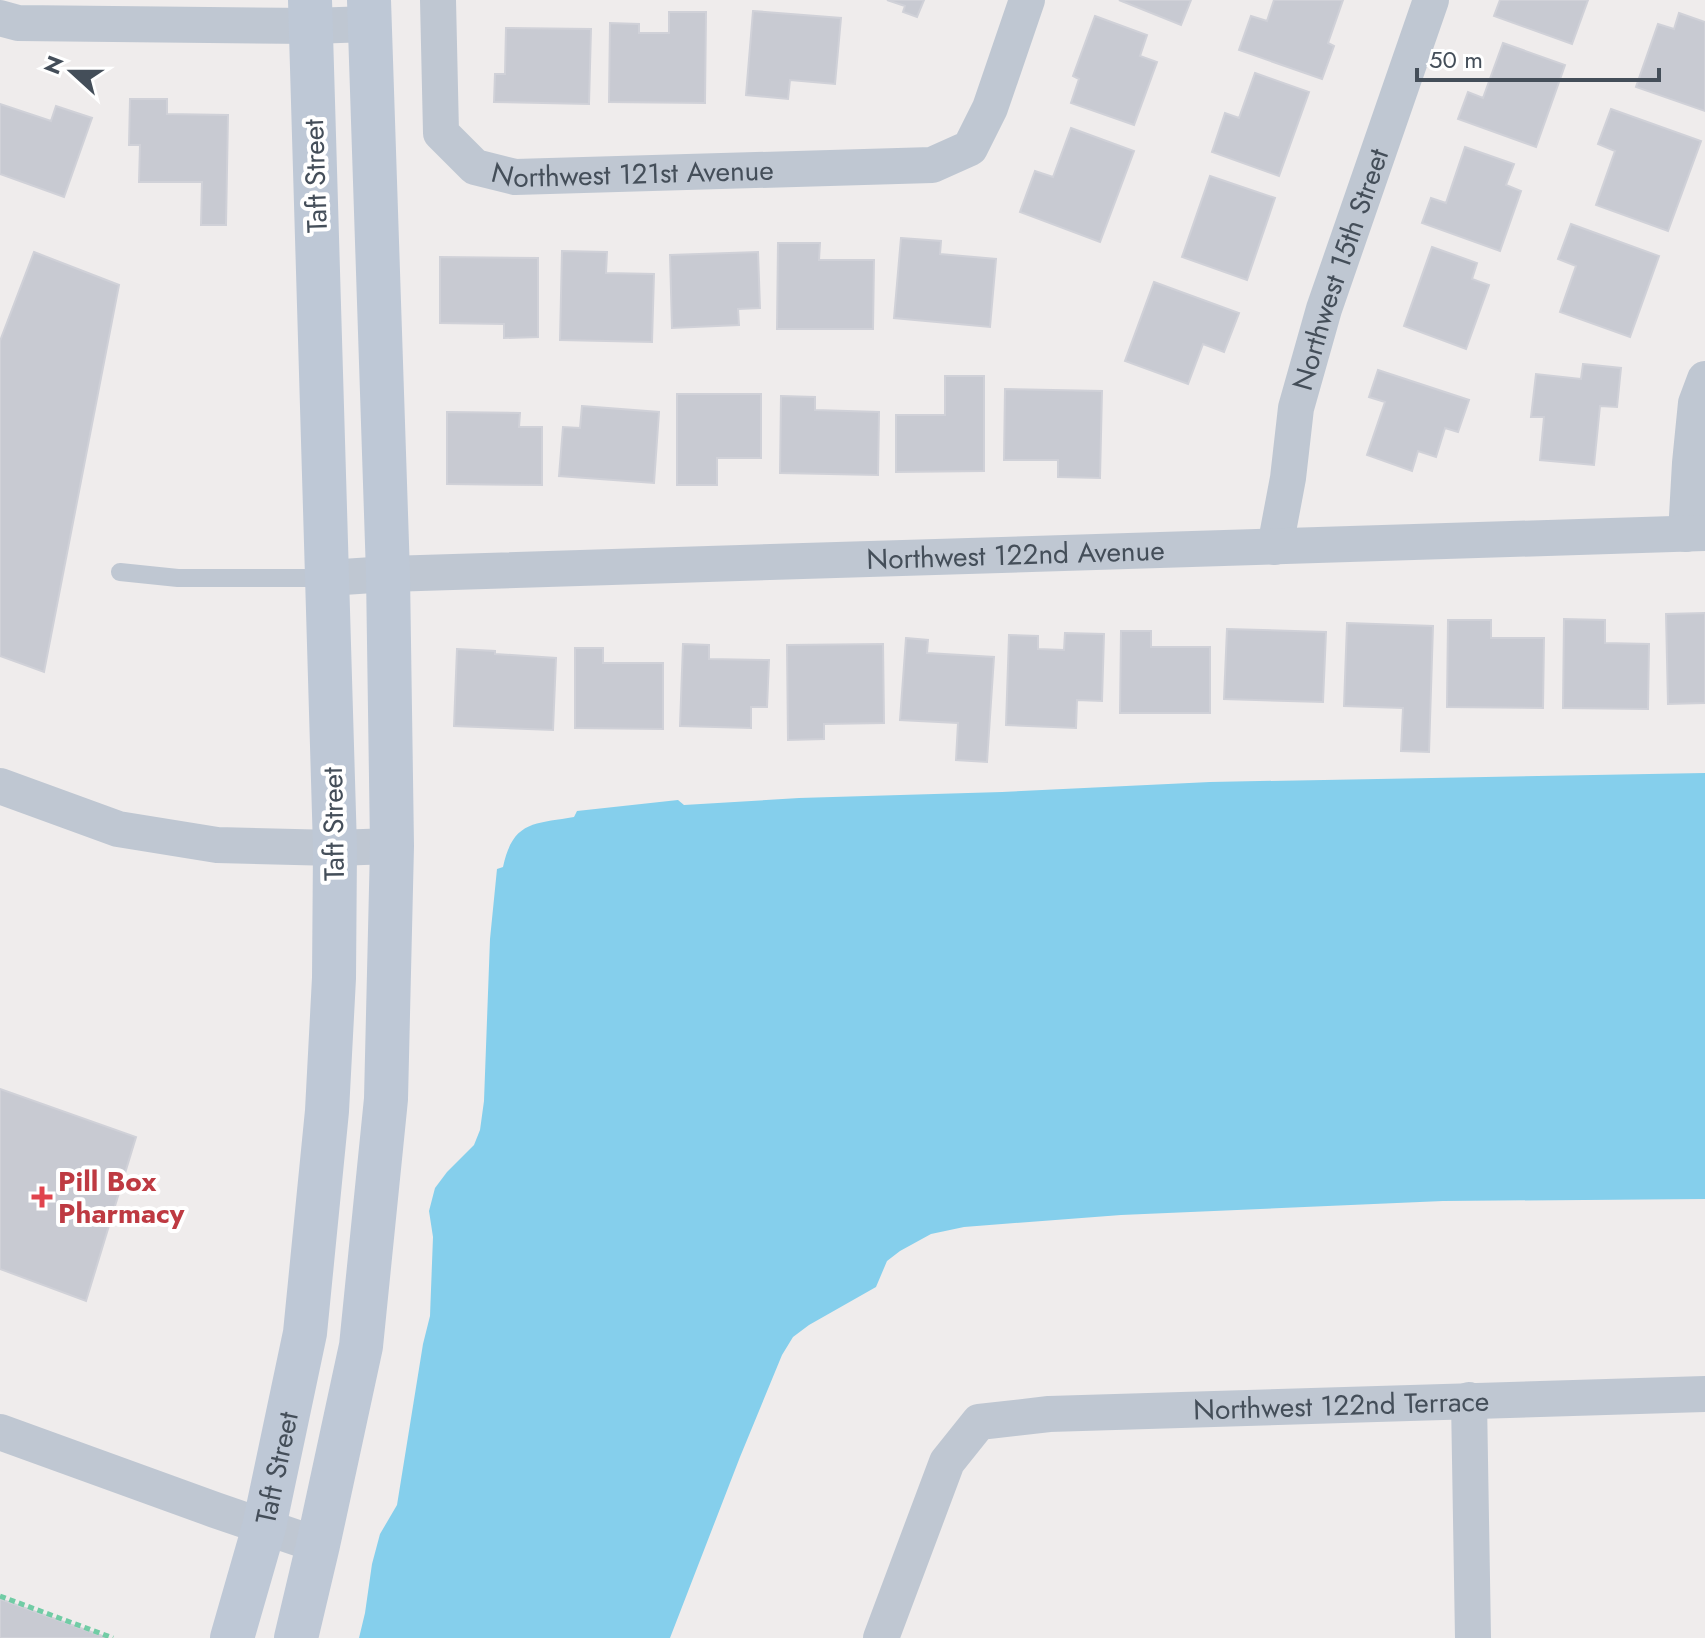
<svg xmlns="http://www.w3.org/2000/svg" width="1705" height="1638" viewBox="0 0 1705 1638" font-family="Jost,sans-serif">
	<style>
		.water { fill: #85cfec }
		.building { fill: #c8cad2; stroke: #d0d1d8; stroke-width: 2 }
		.lines { fill: none; stroke-linecap: round; stroke-linejoin: round }
		.path { stroke: #71cca5; stroke-width: 5; stroke-dasharray: 6 4; stroke-linecap: butt }
		.lane { stroke: #bfc7d2; stroke-width: 18 }
		.street { stroke: #bfc7d2; stroke-width: 36 }
		.secondary { stroke: #bec8d6; stroke-width: 44 }
		.health-dot { fill: #e0444e; stroke: #fff; stroke-width: 3 }
		.labels { text-anchor: middle; stroke-width: 8; stroke-linejoin: round; paint-order: stroke }
		.street-label { font-size: 28px; fill: #444e59; stroke: #fff }
		.health-label { font-size: 28px; font-weight: bold; fill: #be3a42; stroke: #fff; text-anchor: start }
	</style>
	<rect width="100%" height="100%" fill="#efecec"/>
	<path class="water" d="M 1705,773 L 1705,1199 L 1443,1201 L 1121,1215 L 964,1227 L 931,1234 L 900,1251 L 887,1261 L 876,1287 L 809,1325 L 793,1337 L 782,1355 L 740,1457 L 670,1638 L 359,1638 L 365,1613 L 372,1564 L 380,1534 L 397,1505 L 423,1344 L 430,1316 L 433,1237 L 429,1211 L 435,1188 L 447,1172 L 474,1145 L 480,1130 L 484,1101 L 490,939 L 497,869 L 503,867 C 513,820 535,824 574,817 L 577,811 L 678,800 L 684,805 L 799,798 L 1002,792 L 1210,782 Z"/>
	<path class="building" d="M 887,0 L 924,0 L 917,17 L 903,12 L 905,6 Z
		M 1119,0 L 1191,0 L 1181,25 Z
		M 1274,0 L 1343,0 L 1328,43 L 1334,46 L 1322,79 L 1239,50 L 1251,16 L 1267,21 Z
		M 1500,0 L 1588,0 L 1572,44 L 1494,16 Z
		M 753,11 L 841,18 L 835,84 L 790,80 L 788,99 L 746,95 Z
		M 669,12 L 706,12 L 705,103 L 609,102 L 610,23 L 639,24 L 639,33 L 669,33 Z
		M 1679,13 L 1705,22 L 1705,111 L 1636,87 L 1658,24 L 1674,29 Z
		M 1095,16 L 1147,35 L 1140,56 L 1157,62 L 1134,125 L 1071,103 L 1079,79 L 1073,76 Z
		M 506,28 L 591,29 L 589,104 L 494,102 L 495,74 L 505,74 Z
		M 1503,43 L 1565,65 L 1536,147 L 1458,119 L 1468,92 L 1483,98 Z
		M 1255,73 L 1309,92 L 1279,176 L 1212,152 L 1225,113 L 1239,118 Z
		M 130,99 L 167,99 L 167,114 L 228,115 L 226,225 L 201,225 L 202,182 L 139,182 L 140,145 L 129,145 Z
		M 0,104 L 51,121 L 56,106 L 92,118 L 64,197 L 0,174 Z
		M 1611,109 L 1701,141 L 1668,231 L 1596,205 L 1615,151 L 1598,144 Z
		M 1071,128 L 1134,151 L 1100,242 L 1020,212 L 1035,171 L 1053,177 Z
		M 1465,147 L 1514,164 L 1506,185 L 1521,191 L 1500,251 L 1422,223 L 1431,198 L 1446,203 Z
		M 1210,176 L 1275,198 L 1247,280 L 1182,257 Z
		M 1571,224 L 1659,256 L 1630,337 L 1560,312 L 1576,266 L 1558,259 Z
		M 901,238 L 941,241 L 940,254 L 996,259 L 990,327 L 894,318 Z
		M 778,243 L 820,243 L 819,260 L 874,260 L 873,329 L 777,329 Z
		M 1432,247 L 1477,263 L 1472,279 L 1489,285 L 1466,349 L 1404,326 Z
		M 562,251 L 607,252 L 606,273 L 654,274 L 652,342 L 560,340 Z
		M 34,252 L 119,285 L 44,672 L 0,656 L 0,341 Z
		M 758,252 L 760,308 L 738,309 L 739,325 L 672,328 L 670,255 Z
		M 440,257 L 538,258 L 538,337 L 504,338 L 504,324 L 440,323 Z
		M 1154,282 L 1239,313 L 1224,352 L 1203,344 L 1188,384 L 1125,361 Z
		M 1583,364 L 1621,368 L 1617,407 L 1600,406 L 1594,465 L 1540,460 L 1544,417 L 1531,417 L 1536,374 L 1581,379 Z
		M 1378,370 L 1469,400 L 1458,432 L 1445,428 L 1436,457 L 1418,451 L 1412,471 L 1367,455 L 1385,402 L 1369,397 Z
		M 945,376 L 984,376 L 984,471 L 896,472 L 896,415 L 945,415 Z
		M 1005,389 L 1102,391 L 1100,478 L 1058,477 L 1058,460 L 1004,460 Z
		M 677,394 L 761,394 L 761,458 L 717,458 L 717,485 L 677,485 Z
		M 781,396 L 815,397 L 815,410 L 879,412 L 878,475 L 780,473 Z
		M 582,406 L 659,412 L 654,483 L 559,476 L 563,427 L 580,428 Z
		M 447,412 L 520,413 L 519,427 L 542,427 L 542,485 L 447,484 Z
		M 1705,613 L 1705,703 L 1668,704 L 1666,614 Z
		M 1564,619 L 1605,620 L 1605,643 L 1649,644 L 1648,709 L 1563,708 Z
		M 1448,620 L 1491,620 L 1491,638 L 1544,638 L 1543,708 L 1447,707 Z
		M 1347,623 L 1433,626 L 1429,752 L 1401,751 L 1403,708 L 1344,706 Z
		M 1227,629 L 1326,632 L 1323,702 L 1224,699 Z
		M 1121,631 L 1151,631 L 1151,647 L 1210,647 L 1210,713 L 1120,713 Z
		M 1065,633 L 1104,634 L 1102,701 L 1077,700 L 1076,728 L 1006,725 L 1009,635 L 1038,636 L 1038,649 L 1064,650 Z
		M 906,638 L 928,640 L 927,653 L 994,657 L 987,762 L 956,760 L 958,723 L 900,720 Z
		M 683,644 L 709,645 L 709,659 L 769,660 L 767,707 L 751,707 L 751,728 L 680,726 Z
		M 883,644 L 884,723 L 824,724 L 824,739 L 788,740 L 787,645 Z
		M 575,648 L 603,648 L 603,663 L 663,663 L 663,729 L 575,728 Z
		M 457,649 L 495,651 L 495,654 L 556,658 L 553,730 L 454,726 Z
		M 0,1089 L 136,1137 L 86,1301 L 0,1269 Z
		M 0,1599 L 108,1638 L 0,1638 Z"/>
	<g class="lines">
		<path class="path" d="M 0,1596 L 113,1638"/>
		<path class="lane" d="M 120,572 L 178,578 L 328,578"/>
		<g class="street">
			<path id="s1" d="M 438,0 L 441,133 L 475,167 L 515,177 L 932,165 L 970,148 L 990,108 L 1027,0"/>
			<path d="M 0,18 L 18,23 L 311,26 L 369,24"/>
			<path d="M 1686,534 L 1690,463 L 1696,403 L 1705,379"/>
			<path id="s2" d="M 1275,547 L 1288,478 L 1296,408 L 1324,309 L 1431,0"/>
			<path id="s3" d="M 328,578 L 388,574 L 1705,533"/>
			<path d="M 0,786 L 118,829 L 217,845 L 335,848 L 392,846"/>
			<path d="M 1469,1400 L 1473,1638"/>
			<path d="M 0,1432 L 215,1510 L 318,1545"/>
			<path id="s4" d="M 881,1638 L 947,1462 L 979,1422 L 1049,1414 L 1705,1394"/>
		</g>
		<g class="secondary">
			<path id="s5" d="M 232,1638 L 264,1527 L 305,1333 L 327,1111 L 334,978 L 335,848 L 310,0"/>
			<path d="M 296,1638 L 318,1545 L 361,1346 L 386,1099 L 392,846 L 388,574 L 369,0"/>
		</g>
	</g>
	<path class="health-dot" d="M38 1185h8v8h8v8h-8v8h-8v-8h-8v-8h8z"/>
	<g class="labels">
		<g class="street-label">
			<text dy="10" stroke="none"><textPath href="#s1" startOffset="340">Northwest 121st Avenue</textPath></text>
			<text transform="translate(315 176) rotate(-92)" y="10">Taft Street</text>
			<text dy="10" stroke="none"><textPath href="#s2" startOffset="286">Northwest 15th Street</textPath></text>
			<text dy="10" stroke="none"><textPath href="#s3" startOffset="688">Northwest 122nd Avenue</textPath></text>
			<text transform="translate(333 824) rotate(-91)" y="10">Taft Street</text>
			<text dy="10" stroke="none"><textPath href="#s4" startOffset="602">Northwest 122nd Terrace</textPath></text>
			<text dy="10" stroke="none"><textPath href="#s5" startOffset="176">Taft Street</textPath></text>
		</g>
		<g class="health-label">
			<text x="58" y="1191">Pill Box<tspan x="58" dy="32">Pharmacy</tspan></text>
		</g>
	</g>
	<g transform="translate(72 72) rotate(291)" stroke="#ffffff" stroke-width="6" paint-order="stroke">
	<path d="M0-6L14 30L0 20L-14 30Z" fill="#444e59"/>
	<text y="-12" font-size="22" font-weight="bold" text-anchor="middle" fill="#444e59">N</text>
	</g>
	<path d="M1417 68v12h242v-12" fill="none" stroke="#444e59" stroke-width="4"/>
	<text x="1429" y="68" font-size="24" fill="#444e59" stroke="#ffffff" stroke-width="6" paint-order="stroke">50 m</text>
</svg>
